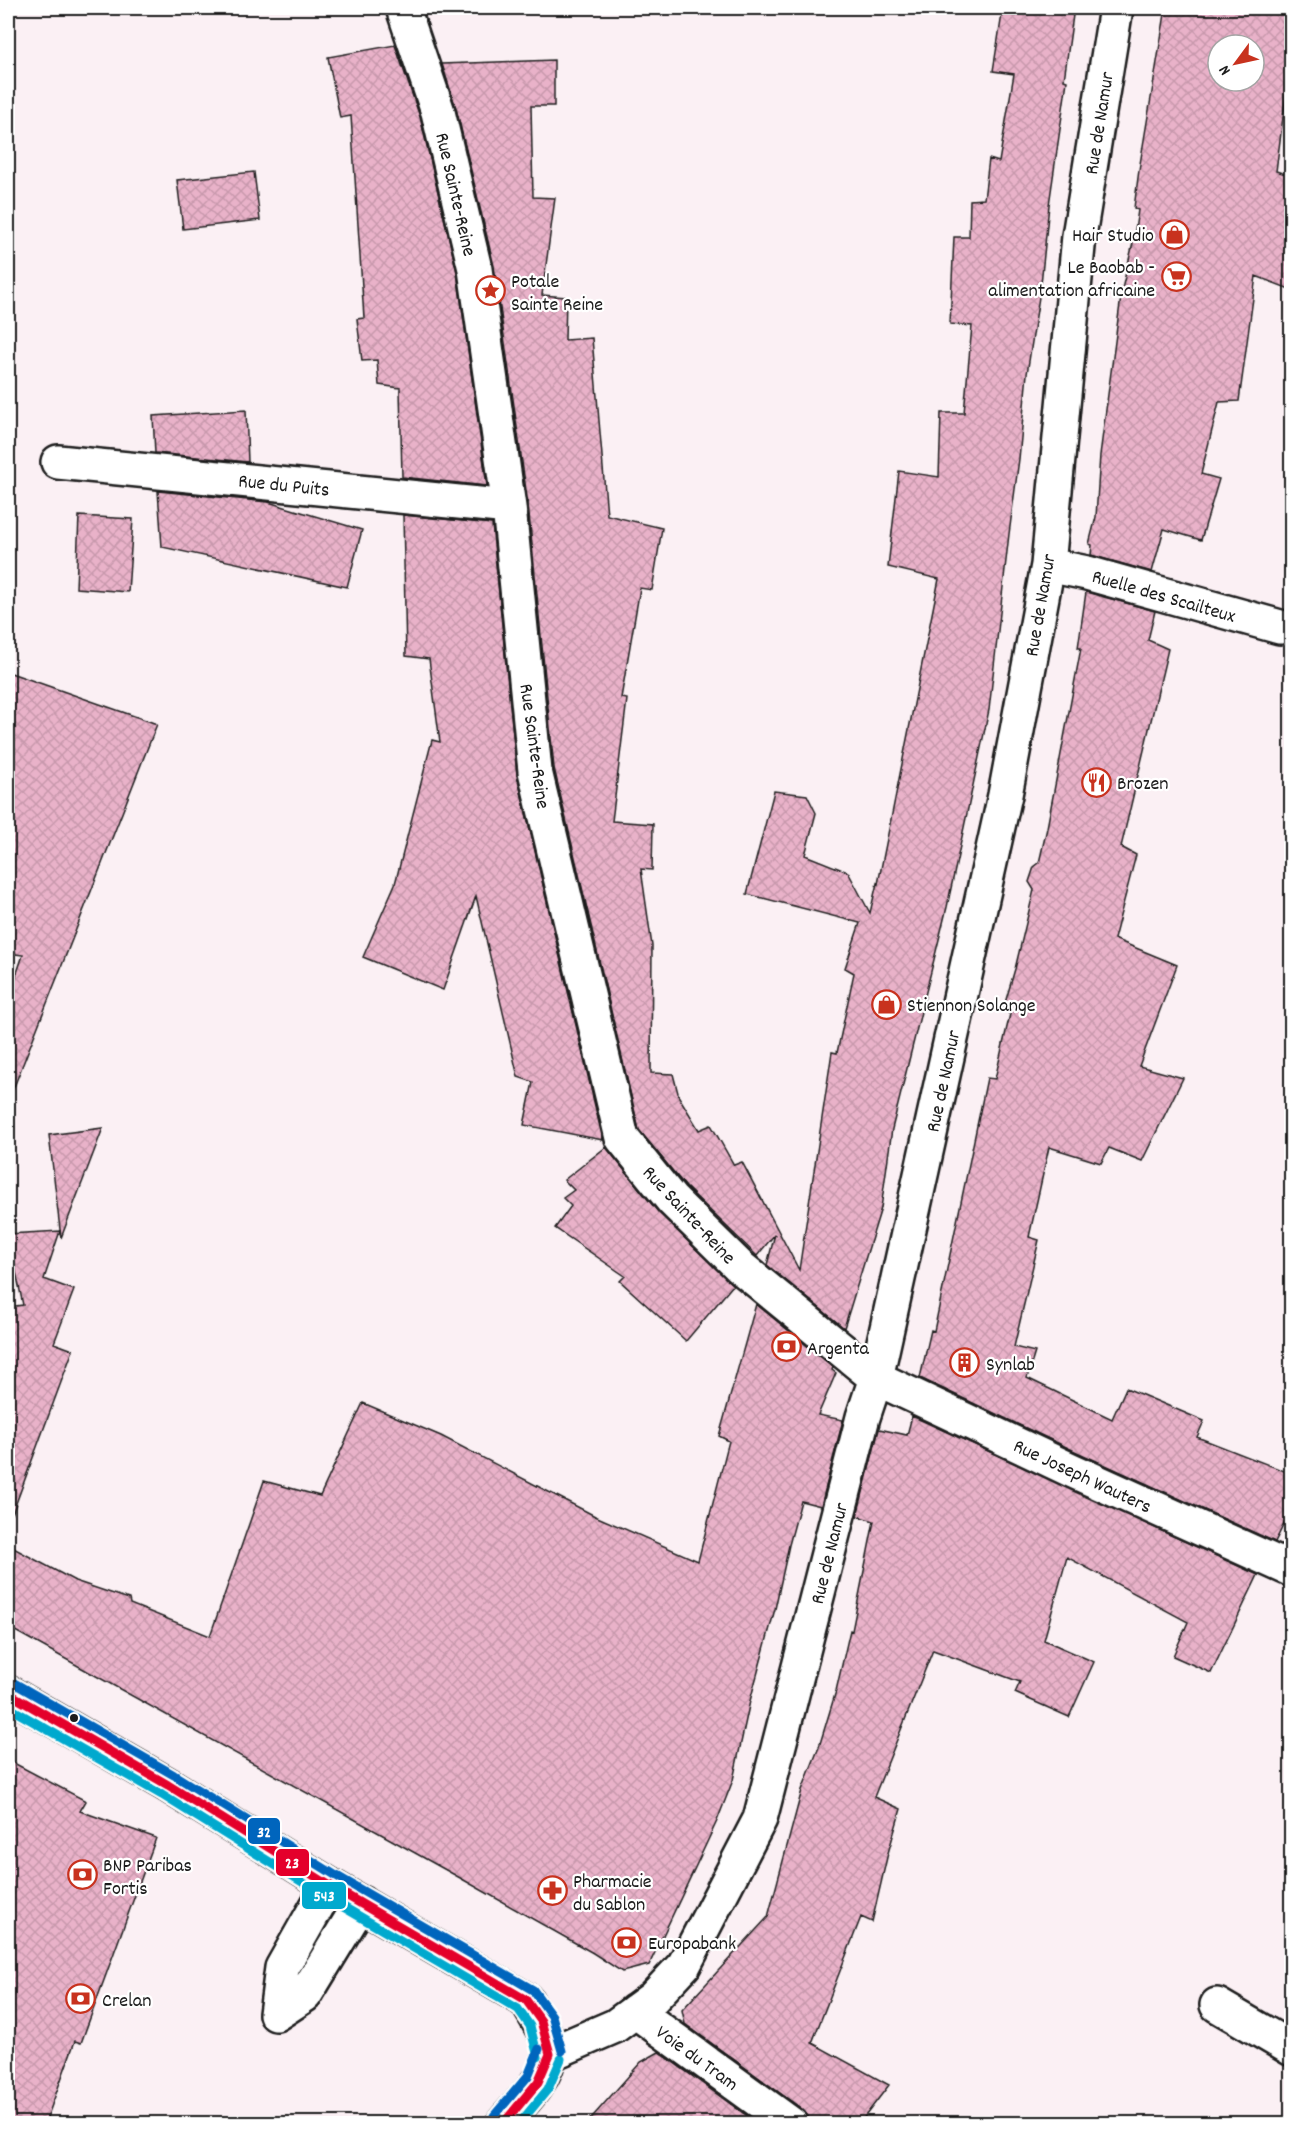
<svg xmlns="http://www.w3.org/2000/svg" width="1299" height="2131" viewBox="0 0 1299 2131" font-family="Dekko,sans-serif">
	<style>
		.building { fill: url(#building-cross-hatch); stroke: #1c1c1c; stroke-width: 1.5; fill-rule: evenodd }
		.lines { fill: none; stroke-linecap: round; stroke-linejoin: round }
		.minor-casing { stroke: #1c1c1c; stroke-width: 38 }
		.major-casing { stroke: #1c1c1c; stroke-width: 38 }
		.minor { stroke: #fff; stroke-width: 33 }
		.major { stroke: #fff; stroke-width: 33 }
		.bus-1-casing { stroke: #fff; stroke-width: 14 }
		.bus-2-casing { stroke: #fff; stroke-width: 14 }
		.bus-3-casing { stroke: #fff; stroke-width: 14 }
		.bus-1 { stroke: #e4002b; stroke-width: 9 }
		.bus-2 { stroke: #00a9ce; stroke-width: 9 }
		.bus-3 { stroke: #0065bd; stroke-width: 9 }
		.bus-dot { fill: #1c1c1c; stroke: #fff; stroke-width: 2 }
		.labels { text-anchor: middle; stroke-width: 4.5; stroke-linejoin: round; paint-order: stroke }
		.street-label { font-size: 20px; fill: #1c1c1c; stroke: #fff }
		.poi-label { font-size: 20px; fill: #1c1c1c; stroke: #fff; text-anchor: start }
		.line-badge { stroke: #fff; stroke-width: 2 }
		.badge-label { font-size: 16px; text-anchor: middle; font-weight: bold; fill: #fff }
	</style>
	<defs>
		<pattern id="building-cross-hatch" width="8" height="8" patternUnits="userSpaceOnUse" patternTransform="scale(1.5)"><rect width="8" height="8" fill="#e9b2c9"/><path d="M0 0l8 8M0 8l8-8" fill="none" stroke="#c798ac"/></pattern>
	</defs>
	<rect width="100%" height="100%" fill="#fbf0f4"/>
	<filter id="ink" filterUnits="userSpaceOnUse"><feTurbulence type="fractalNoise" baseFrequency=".0167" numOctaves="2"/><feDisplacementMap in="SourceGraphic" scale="12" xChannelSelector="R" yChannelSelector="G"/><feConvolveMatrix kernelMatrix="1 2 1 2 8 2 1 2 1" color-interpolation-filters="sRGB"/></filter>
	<g filter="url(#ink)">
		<path class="building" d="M 1003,8 L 1074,8 L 1064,80 L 1067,81 L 1049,205 L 1041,284 L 1027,374 L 1019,459 L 1009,534 L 989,710 L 947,907 L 892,1129 L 881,1208 L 844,1328 L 767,1265 L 775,1234 L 757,1256 L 686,1187 L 639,1130 L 554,768 L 528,504 L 494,266 L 456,108 L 442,64 L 554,60 L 554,106 L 531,106 L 533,197 L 555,198 L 542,295 L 566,297 L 565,340 L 592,338 L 607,515 L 662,528 L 652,590 L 640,588 L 621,698 L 627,699 L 612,821 L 653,824 L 652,870 L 641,869 L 652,946 L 651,1073 L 673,1074 L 679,1097 L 699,1130 L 711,1125 L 734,1165 L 742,1162 L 799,1270 L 832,1052 L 837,1053 L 854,973 L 845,968 L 860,923 L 747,894 L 774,791 L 807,795 L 816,813 L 805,855 L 848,872 L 870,913 L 877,883 L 878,884 L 939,579 L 888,567 L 899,471 L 939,477 L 941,413 L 964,413 L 972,326 L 950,324 L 954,237 L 969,237 L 970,200 L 984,199 L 989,159 L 999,162 L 1014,74 L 993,71 Z
			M 1166,8 L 1292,8 L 1292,72 L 1289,72 L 1276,171 L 1292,176 L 1292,290 L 1256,276 L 1239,401 L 1219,402 L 1201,474 L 1219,479 L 1201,540 L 1164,529 L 1152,572 L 1091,555 L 1092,545 L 1089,544 L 1096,517 L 1100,455 L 1122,289 L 1133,243 L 1138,210 L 1134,208 L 1139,170 ZM 1218,45 L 1254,45 L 1254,81 L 1218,81 Z
			M 395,45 L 420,117 L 457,272 L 487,486 L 402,477 L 400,388 L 379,385 L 377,360 L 362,361 L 357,319 L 364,318 L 351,116 L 340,118 L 328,57 Z
			M 254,172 L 260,220 L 183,229 L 177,180 Z
			M 246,410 L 248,462 L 155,453 L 153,416 Z
			M 158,491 L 268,502 L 362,530 L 347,587 L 162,547 Z
			M 403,515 L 492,524 L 517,775 L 603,1140 L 524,1125 L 533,1082 L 518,1077 L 476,896 L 443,990 L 363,957 L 395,884 L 432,740 L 440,742 L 429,659 L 406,656 Z
			M 79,516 L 133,519 L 128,592 L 76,588 Z
			M 1086,592 L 1155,611 L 1148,640 L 1168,649 L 1121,847 L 1136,855 L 1114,939 L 1177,965 L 1139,1066 L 1183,1078 L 1142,1161 L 1109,1148 L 1101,1163 L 1049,1147 L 1029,1237 L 1039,1240 L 1014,1347 L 1035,1352 L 1027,1378 L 1112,1419 L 1126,1388 L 1204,1421 L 1197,1437 L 1292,1474 L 1292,1508 L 1275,1542 L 1079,1453 L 920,1378 L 931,1330 L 934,1331 L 987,1078 L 995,1079 L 1010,1014 L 1003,1010 L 1015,969 L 1034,890 L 1029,882 L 1034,867 L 1039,863 L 1047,828 L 1081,648 L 1078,648 Z
			M 8,672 L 157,724 L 10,1097 L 8,1096 L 8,999 L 23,955 L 8,953 Z
			M 103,1128 L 61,1238 L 49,1135 Z
			M 606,1147 L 659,1213 L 733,1285 L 686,1341 L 620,1281 L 625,1276 L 555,1228 L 571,1206 L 563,1198 L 574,1190 L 564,1180 Z
			M 60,1231 L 44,1279 L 74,1290 L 54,1343 L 73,1350 L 12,1514 L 8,1513 L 8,1307 L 23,1305 L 8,1234 Z
			M 756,1304 L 833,1367 L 832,1370 L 836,1373 L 818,1415 L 843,1420 L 821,1506 L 801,1501 L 789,1545 L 775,1609 L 750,1701 L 733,1780 L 717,1821 L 649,1965 L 622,1972 L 593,1953 L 462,1879 L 8,1627 L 8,1545 L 75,1581 L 129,1599 L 130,1604 L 210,1636 L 264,1481 L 320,1496 L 363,1403 L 441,1436 L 595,1516 L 698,1561 L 729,1441 L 719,1436 Z
			M 912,1416 L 1258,1575 L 1211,1673 L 1173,1656 L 1188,1622 L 1067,1557 L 1044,1640 L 1094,1662 L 1069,1717 L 1015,1693 L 1020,1682 L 933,1650 L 874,1797 L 901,1809 L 888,1853 L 872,1922 L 861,1917 L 812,2043 L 889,2085 L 859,2124 L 809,2124 L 808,2116 L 802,2109 L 685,2024 L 682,2010 L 768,1917 L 802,1790 L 819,1747 L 836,1691 L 850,1630 L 852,1631 L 874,1521 L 857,1516 L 879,1429 L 907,1435 Z
			M 8,1760 L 86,1801 L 80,1811 L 156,1838 L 81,2043 L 75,2041 L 45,2124 L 8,2124 Z
			M 659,2052 L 758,2124 L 586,2124 L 641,2062 Z"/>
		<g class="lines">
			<defs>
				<path id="minor" d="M 403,8 L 438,112 L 475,269 L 509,507 L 535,771 L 622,1138 L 672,1200 L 739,1266 L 876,1378 L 1071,1470 L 1292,1570
					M 58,462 L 509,507
					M 1048,565 L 1087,573 L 1280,627
					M 1217,2005 L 1292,2049
					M 635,2011 L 791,2124
					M 276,2014 L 282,1968 L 329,1885
					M 276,2014 L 305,1995 L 361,1903
					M 550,2054 L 615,2026 L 653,1998 L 684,1965 L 760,1819 L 863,1417 L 876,1378 L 1005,795 L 1048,565 L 1079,236 L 1116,8"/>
				<path id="major" d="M 8,1693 L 168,1785 L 329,1885 L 526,2000 C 534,2013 551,2038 549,2055 C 546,2081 519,2104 503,2124"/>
			</defs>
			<use href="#minor" class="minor-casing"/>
			<use href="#major" class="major-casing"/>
			<use href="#minor" class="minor"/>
			<use href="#major" class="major"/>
			<defs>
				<path id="bus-1" d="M 8,1693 L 168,1785 L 329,1885 L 526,2000 L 541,2021 L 550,2054
					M 503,2124 L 538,2082 L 550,2054"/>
				<path id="bus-2" d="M 8,1707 L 162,1795 L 323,1895 L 518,2009 L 530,2026 L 538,2057
					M 519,2124 L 548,2089 L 561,2059"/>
				<path id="bus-3" d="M 14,1683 L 174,1775 L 335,1875 L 533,1990 L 552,2016 L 562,2051
					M 494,2116 L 528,2076 L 539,2049"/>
			</defs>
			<use href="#bus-1" class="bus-1-casing"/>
			<use href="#bus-2" class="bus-2-casing"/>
			<use href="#bus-3" class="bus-3-casing"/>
			<use href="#bus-1" class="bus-1"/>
			<use href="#bus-2" class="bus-2"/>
			<use href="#bus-3" class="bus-3"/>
		</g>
	</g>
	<defs>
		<symbol id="shop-ring" viewBox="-11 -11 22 22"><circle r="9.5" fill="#fff" stroke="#c8321e" stroke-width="1.5"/><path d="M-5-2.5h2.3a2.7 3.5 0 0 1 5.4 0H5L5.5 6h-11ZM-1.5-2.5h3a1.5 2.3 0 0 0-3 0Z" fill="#c8321e"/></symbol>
		<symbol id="supermarket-ring" viewBox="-11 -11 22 22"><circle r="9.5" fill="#fff" stroke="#c8321e" stroke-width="1.5"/><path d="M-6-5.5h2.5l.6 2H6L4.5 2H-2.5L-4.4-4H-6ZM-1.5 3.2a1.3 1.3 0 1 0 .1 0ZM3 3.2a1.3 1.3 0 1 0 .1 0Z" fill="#c8321e"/></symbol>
		<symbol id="sight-ring" viewBox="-11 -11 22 22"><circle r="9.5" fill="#fff" stroke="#c8321e" stroke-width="1.5"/><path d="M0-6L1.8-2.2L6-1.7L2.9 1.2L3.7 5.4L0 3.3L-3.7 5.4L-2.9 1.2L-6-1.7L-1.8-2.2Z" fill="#c8321e"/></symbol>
		<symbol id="restaurant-ring" viewBox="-11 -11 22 22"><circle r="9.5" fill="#fff" stroke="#c8321e" stroke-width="1.5"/><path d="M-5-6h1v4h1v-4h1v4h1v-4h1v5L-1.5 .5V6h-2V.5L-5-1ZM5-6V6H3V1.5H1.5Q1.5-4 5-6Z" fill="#c8321e"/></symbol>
		<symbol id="bank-ring" viewBox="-11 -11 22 22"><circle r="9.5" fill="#fff" stroke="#c8321e" stroke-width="1.5"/><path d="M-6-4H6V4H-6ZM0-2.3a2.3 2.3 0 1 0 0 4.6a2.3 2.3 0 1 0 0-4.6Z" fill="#c8321e"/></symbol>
		<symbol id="building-ring" viewBox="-11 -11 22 22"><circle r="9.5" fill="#fff" stroke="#c8321e" stroke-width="1.5"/><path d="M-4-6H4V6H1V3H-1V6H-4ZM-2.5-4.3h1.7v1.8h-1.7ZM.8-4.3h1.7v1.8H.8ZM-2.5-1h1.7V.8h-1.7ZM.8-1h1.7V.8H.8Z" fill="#c8321e"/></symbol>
		<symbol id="pharmacy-ring" viewBox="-11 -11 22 22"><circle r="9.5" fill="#fff" stroke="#c8321e" stroke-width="1.5"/><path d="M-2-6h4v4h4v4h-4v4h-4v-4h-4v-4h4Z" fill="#c8321e"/></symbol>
	</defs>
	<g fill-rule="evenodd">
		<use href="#shop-ring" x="1158" y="218" width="33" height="33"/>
		<use href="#supermarket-ring" x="1160" y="260" width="33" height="33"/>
		<use href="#sight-ring" x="474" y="274" width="33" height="33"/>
		<use href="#restaurant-ring" x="1080" y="766" width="33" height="33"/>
		<use href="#shop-ring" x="870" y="988" width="33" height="33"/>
		<use href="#bank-ring" x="770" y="1330" width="33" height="33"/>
		<use href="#building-ring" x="948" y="1346" width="33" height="33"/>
		<use href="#bank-ring" x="66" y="1858" width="33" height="33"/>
		<use href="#pharmacy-ring" x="536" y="1874" width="33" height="33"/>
		<use href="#bank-ring" x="610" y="1926" width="33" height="33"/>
		<use href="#bank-ring" x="64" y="1982" width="33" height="33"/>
	</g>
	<circle class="bus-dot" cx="74" cy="1718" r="5"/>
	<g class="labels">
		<g class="street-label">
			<text transform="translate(1098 123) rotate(-81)" y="7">Rue de Namur</text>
			<text transform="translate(457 194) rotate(77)" y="7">Rue Sainte-Reine</text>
			<text transform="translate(284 484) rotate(6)" y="7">Rue du Puits</text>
			<text transform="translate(1164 595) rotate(16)" y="7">Ruelle des Scailteux</text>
			<text transform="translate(1039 605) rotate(-80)" y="7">Rue de Namur</text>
			<text transform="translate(536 746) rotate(82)" y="7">Rue Sainte-Reine</text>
			<text transform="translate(942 1081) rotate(-78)" y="7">Rue de Namur</text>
			<text transform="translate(690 1214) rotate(47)" y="7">Rue Sainte-Reine</text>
			<text transform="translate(1083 1475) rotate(25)" y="7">Rue Joseph Wauters</text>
			<text transform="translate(828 1553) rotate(-76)" y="7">Rue de Namur</text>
			<text transform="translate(698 2057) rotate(36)" y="7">Voie du Tram</text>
		</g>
		<g class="poi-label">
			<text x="1154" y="241" text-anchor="end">Hair Studio</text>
			<text x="1155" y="273" text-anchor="end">Le Baobab -<tspan x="1155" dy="23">alimentation africaine</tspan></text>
			<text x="511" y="287">Potale<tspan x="511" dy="23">Sainte Reine</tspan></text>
			<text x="1117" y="789">Brozen</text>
			<text x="907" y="1011">Stiennon Solange</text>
			<text x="807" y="1354">Argenta</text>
			<text x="986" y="1370">Synlab</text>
			<text x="103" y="1871">BNP Paribas<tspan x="103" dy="23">Fortis</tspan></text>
			<text x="573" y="1887">Pharmacie<tspan x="573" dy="23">du Sablon</tspan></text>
			<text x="648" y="1949">Europabank</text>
			<text x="102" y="2006">Crelan</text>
		</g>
	</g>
	<g class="line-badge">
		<rect x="247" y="1817" width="34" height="28" rx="6" fill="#0065bd"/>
		<rect x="275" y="1848" width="35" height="29" rx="6" fill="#e4002b"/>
		<rect x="301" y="1881" width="46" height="29" rx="6" fill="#00a9ce"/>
	</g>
	<g class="badge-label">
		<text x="264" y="1837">32</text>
		<text x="292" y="1868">23</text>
		<text x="324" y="1901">543</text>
	</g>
	<rect width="1299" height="2131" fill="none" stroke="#fff" stroke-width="30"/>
	<rect x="15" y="15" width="1269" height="2101" fill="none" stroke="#1c1c1c" stroke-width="2" filter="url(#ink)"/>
	<g transform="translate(1236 63) rotate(237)"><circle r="28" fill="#ffffff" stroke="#a4a4a4" stroke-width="1.5"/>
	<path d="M0-4.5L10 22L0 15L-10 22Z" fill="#c8321e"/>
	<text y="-9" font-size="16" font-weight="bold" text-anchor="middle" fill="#1c1c1c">N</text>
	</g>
</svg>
